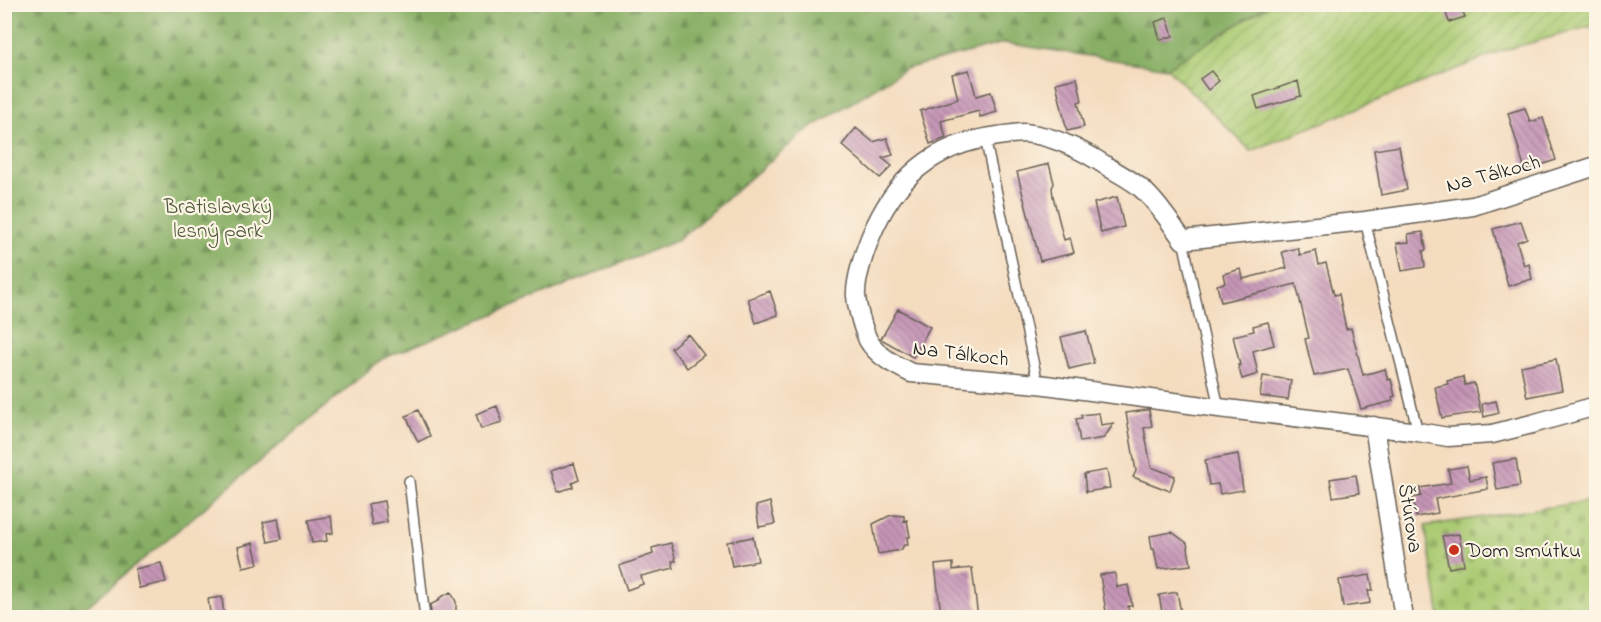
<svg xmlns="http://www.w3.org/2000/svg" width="1601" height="622" viewBox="0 0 1601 622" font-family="'Indie Flower',sans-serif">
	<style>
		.forest { fill: url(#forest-firs); stroke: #526640; stroke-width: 1.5 }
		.cemetery { fill: url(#cemetery-stones); stroke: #647448; stroke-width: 1.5 }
		.garden { fill: url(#garden-furrows); stroke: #647448; stroke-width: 1.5 }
		.building { fill: url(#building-back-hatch) }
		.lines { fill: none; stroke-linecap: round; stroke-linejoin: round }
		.service-casing { stroke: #685f55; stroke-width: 12 }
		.minor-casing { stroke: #685f55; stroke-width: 21 }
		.service { stroke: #fff; stroke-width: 9 }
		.minor { stroke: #fff; stroke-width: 18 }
		.poi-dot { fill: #c8321e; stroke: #fcf5e5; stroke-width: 2 }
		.labels { text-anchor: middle; stroke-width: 4.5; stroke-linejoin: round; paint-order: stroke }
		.street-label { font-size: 21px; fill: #1c1c1c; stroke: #fcf5e5 }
		.park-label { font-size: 21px; fill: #4e593a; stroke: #fcf5e5 }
		.poi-label { font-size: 21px; fill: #1c1c1c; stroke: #fcf5e5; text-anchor: start }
	</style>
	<defs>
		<pattern id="forest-firs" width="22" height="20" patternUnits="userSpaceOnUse" patternTransform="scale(1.5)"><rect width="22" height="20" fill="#88af65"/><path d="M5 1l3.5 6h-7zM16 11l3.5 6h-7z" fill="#6e8e52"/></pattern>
		<pattern id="cemetery-stones" width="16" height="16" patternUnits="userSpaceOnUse" patternTransform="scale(1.5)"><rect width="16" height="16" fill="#abcb73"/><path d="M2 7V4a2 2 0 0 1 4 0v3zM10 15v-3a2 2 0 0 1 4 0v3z" fill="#93ae63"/></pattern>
		<pattern id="garden-furrows" width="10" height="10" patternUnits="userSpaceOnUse" patternTransform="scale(1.5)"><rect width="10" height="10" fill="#abcb73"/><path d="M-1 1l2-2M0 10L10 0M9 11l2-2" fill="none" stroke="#93ae63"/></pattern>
		<pattern id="building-back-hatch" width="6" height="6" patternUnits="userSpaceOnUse" patternTransform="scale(1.5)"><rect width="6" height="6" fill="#c696b7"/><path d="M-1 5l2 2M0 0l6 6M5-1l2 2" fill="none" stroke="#a07a94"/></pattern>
	</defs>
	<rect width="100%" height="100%" fill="#fcf5e5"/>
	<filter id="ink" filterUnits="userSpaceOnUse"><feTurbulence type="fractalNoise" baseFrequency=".0167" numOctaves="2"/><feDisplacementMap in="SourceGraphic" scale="12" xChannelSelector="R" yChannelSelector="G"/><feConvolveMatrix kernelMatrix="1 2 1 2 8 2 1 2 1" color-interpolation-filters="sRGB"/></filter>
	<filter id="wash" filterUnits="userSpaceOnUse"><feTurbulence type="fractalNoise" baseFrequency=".008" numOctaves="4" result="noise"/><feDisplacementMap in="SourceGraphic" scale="24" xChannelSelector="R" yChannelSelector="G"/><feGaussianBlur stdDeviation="1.35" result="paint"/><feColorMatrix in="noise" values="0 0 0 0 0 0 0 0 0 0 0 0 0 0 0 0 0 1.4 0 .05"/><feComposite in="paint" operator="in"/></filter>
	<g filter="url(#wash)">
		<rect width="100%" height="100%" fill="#f4dcbf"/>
		<path class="forest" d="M 4,5 L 1269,5 L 1167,68 L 1004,43 L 905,69 L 803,133 L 678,240 L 382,359 L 73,618 L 5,617 Z"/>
		<path class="cemetery" d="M 1596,500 L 1596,617 L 1440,617 L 1425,526 Z"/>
		<path class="garden" d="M 1595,4 L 1596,25 L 1501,51 L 1251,151 L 1167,68 L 1269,5 Z"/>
		<g id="blocks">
			<path class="building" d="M 1443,4 L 1460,4 L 1465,17 L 1449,22 Z
				M 1167,18 L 1173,36 L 1160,40 L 1155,22 Z
				M 969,70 L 976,96 L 991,92 L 997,112 L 980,117 L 979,111 L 941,121 L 946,138 L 930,144 L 920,111 L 958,99 L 952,74 Z
				M 1211,71 L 1219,81 L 1208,90 L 1200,79 Z
				M 1077,78 L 1082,101 L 1078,102 L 1084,127 L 1067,131 L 1056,83 Z
				M 1298,81 L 1301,96 L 1258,109 L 1254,96 Z
				M 1525,108 L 1530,122 L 1543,118 L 1556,160 L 1525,170 L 1508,113 Z
				M 856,128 L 873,142 L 887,138 L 893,155 L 882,158 L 892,166 L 880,178 L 842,145 Z
				M 1399,146 L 1407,190 L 1381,195 L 1374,150 Z
				M 1049,164 L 1054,183 L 1052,188 L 1053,196 L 1064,240 L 1070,238 L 1074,253 L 1040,261 L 1017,172 Z
				M 1117,197 L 1124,227 L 1101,233 L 1094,203 Z
				M 1521,221 L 1527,238 L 1517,242 L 1524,266 L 1529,264 L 1532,279 L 1508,286 L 1493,229 Z
				M 1423,232 L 1426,250 L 1423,251 L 1425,267 L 1402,271 L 1397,243 L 1409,242 L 1408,234 Z
				M 1298,248 L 1300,255 L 1316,251 L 1319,265 L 1326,263 L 1334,295 L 1339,294 L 1346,329 L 1351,328 L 1363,375 L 1385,369 L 1388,380 L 1391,379 L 1395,396 L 1392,397 L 1393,401 L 1361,409 L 1348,369 L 1314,376 L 1305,339 L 1309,338 L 1296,284 L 1221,302 L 1217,285 L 1225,283 L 1223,274 L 1241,269 L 1243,279 L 1287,268 L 1282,252 Z
				M 770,291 L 778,315 L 756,323 L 748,299 Z
				M 898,309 L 930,327 L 913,357 L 881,339 Z
				M 1268,322 L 1274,345 L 1253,351 L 1258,374 L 1242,379 L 1238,365 L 1240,365 L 1233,336 L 1254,331 L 1253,326 Z
				M 1086,331 L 1094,363 L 1069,369 L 1061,337 Z
				M 688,334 L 704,355 L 687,368 L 671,348 Z
				M 1556,359 L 1562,390 L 1527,397 L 1521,366 Z
				M 1263,376 L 1291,380 L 1288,400 L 1260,396 Z
				M 1463,377 L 1465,385 L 1474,383 L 1481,412 L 1442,418 L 1435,387 L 1448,384 L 1447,381 Z
				M 1496,401 L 1499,413 L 1484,417 L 1482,404 Z
				M 497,406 L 502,422 L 481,429 L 476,414 Z
				M 418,410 L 430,436 L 418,442 L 406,416 Z
				M 1147,410 L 1149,410 L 1152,426 L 1144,428 L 1151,467 L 1175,476 L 1170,491 L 1133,477 L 1136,471 L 1126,413 Z
				M 1099,413 L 1101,425 L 1114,423 L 1104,438 L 1080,442 L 1076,419 L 1082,418 L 1081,415 Z
				M 1238,454 L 1243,490 L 1220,494 L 1218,484 L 1209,485 L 1205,460 Z
				M 1516,459 L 1520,486 L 1497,490 L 1492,463 Z
				M 574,463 L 579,480 L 572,483 L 573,487 L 558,492 L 551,471 Z
				M 1467,466 L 1470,480 L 1486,477 L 1488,489 L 1435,499 L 1438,513 L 1416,517 L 1413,498 L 1421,496 L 1420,488 L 1451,483 L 1448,469 Z
				M 1107,470 L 1110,488 L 1086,492 L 1084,474 Z
				M 1356,475 L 1359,493 L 1333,497 L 1330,479 Z
				M 384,501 L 387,522 L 372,525 L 368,504 Z
				M 770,502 L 775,524 L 759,527 L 756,506 Z
				M 894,515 L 904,516 L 904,521 L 907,520 L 910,537 L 907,537 L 908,545 L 904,545 L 901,550 L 878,554 L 873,524 L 889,516 Z
				M 331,516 L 333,533 L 326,534 L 327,541 L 312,543 L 308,520 Z
				M 278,519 L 282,539 L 268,542 L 263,522 Z
				M 1172,532 L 1187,543 L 1191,565 L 1158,569 L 1154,549 L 1152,549 L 1150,536 Z
				M 1459,534 L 1464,565 L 1449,568 L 1442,536 Z
				M 753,537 L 758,561 L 732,566 L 727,542 Z
				M 253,543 L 258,564 L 243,567 L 238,547 Z
				M 671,543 L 676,561 L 672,561 L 674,568 L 641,576 L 643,584 L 627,590 L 619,566 L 653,554 L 652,548 Z
				M 161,563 L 166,582 L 139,588 L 135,569 Z
				M 953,563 L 953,570 L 972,568 L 978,618 L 946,618 L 945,615 L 941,615 L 935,565 Z
				M 1115,573 L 1117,587 L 1128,585 L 1132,606 L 1128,606 L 1129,613 L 1124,614 L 1124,618 L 1107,618 L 1100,575 Z
				M 1370,575 L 1373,590 L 1368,590 L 1370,603 L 1343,607 L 1339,580 Z
				M 451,592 L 456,602 L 456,618 L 434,618 L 431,612 L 430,605 L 440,600 L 439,598 Z
				M 1177,592 L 1182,618 L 1163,618 L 1159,595 Z
				M 222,597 L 224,616 L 211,618 L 208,599 Z"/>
		</g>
	</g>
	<g filter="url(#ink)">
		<use href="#blocks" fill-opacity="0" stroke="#685f55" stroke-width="1.5"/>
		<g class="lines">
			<defs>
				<path id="service" d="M 985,138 L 1038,384
					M 1365,221 L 1418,432
					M 1183,240 L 1219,408
					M 409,481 L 425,618"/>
				<path id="minor" d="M 1596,166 L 1473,206 L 1365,221 L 1183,240 C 1170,223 1159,204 1143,190 C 1133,180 1117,173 1105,165 C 1082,150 1053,136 1025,133 C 1016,133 1006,135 998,136 C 933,144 894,179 870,238 C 864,253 855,281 856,296 C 857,308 863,329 868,340 C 877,356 895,365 911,373 L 1038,384 L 1219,408 L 1418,432 L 1448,437 L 1492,434 L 1532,424 L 1596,406
					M 1374,426 L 1404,618"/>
			</defs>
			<use href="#service" class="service-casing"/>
			<use href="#minor" class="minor-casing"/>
			<use href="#service" class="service"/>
			<use href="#minor" class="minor"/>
		</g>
	</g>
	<circle class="poi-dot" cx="1454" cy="550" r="6"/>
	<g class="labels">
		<g class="street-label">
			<text transform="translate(1493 173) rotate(-15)" y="7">Na Tálkoch</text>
			<text transform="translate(961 353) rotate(7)" y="7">Na Tálkoch</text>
			<text transform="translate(1411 518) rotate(81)" y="7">Štúrova</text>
		</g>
		<g class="park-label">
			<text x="218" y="213">Bratislavský<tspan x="218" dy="24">lesný park</tspan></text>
		</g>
		<g class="poi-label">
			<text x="1466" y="557">Dom smútku</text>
		</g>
	</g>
	<rect width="1601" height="622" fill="none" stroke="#fcf5e5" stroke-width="24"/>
</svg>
